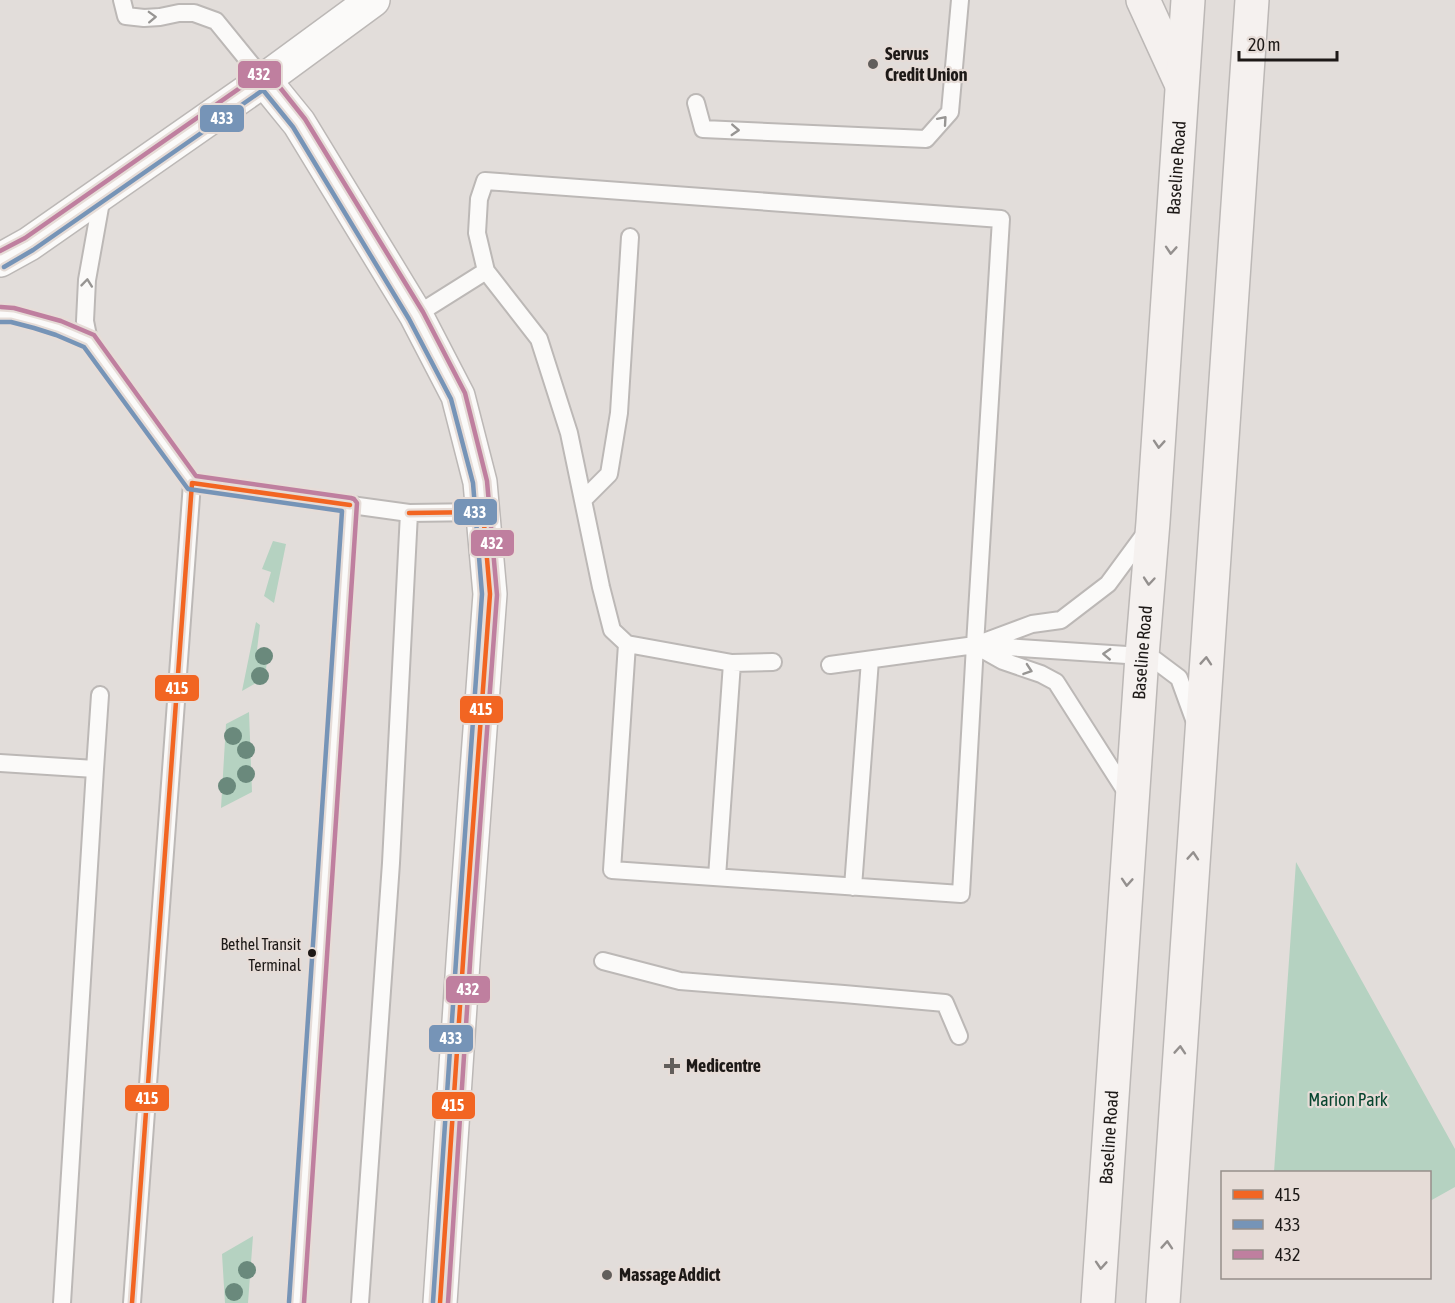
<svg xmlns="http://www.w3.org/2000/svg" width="1455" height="1303" viewBox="0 0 1455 1303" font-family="'Asap Condensed',sans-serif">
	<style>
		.green { fill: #b5d2c1 }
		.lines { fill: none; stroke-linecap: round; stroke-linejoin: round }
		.service-casing { stroke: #bcb8b6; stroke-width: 20 }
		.tertiary-casing { stroke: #bcb8b6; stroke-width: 36 }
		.secondary-casing { stroke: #bcb8b6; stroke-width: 36 }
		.service { stroke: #fbfaf9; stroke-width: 16 }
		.tertiary { stroke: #fbfaf9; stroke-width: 33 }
		.secondary { stroke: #f5f1ef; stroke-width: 33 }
		.bus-1-casing { stroke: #e6dcd7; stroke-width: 9 }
		.bus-2-casing { stroke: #e6dcd7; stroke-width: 9 }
		.bus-3-casing { stroke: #e6dcd7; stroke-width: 9 }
		.bus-1 { stroke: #f26522; stroke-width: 4.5 }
		.bus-2 { stroke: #7694b7; stroke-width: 4.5 }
		.bus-3 { stroke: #bf7f9f; stroke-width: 4.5 }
		.tree { fill: #6a897c }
		.oneway { stroke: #979593 }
		.oneway2 { stroke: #94908e }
		.poi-dot { fill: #625e5b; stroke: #e6dcd7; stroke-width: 2 }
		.bus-dot { fill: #1d1917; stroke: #e6dcd7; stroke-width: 2 }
		.labels { text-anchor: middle; stroke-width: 4.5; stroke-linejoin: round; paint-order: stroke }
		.bus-label { font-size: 16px; fill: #1d1917; stroke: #e6dcd7; text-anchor: end }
		.poi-label { font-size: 18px; font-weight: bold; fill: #1d1917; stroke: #e6dcd7; text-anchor: start }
		.street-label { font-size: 18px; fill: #1d1917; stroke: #e6dcd7 }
		.park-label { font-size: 18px; fill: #07452f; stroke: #e6dcd7 }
		.line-badge { stroke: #e6dcd7; stroke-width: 2 }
		.badge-label { font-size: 16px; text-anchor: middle; font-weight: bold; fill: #fff }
	</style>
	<rect width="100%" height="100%" fill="#e2ddda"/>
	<path class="green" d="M 273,541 L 286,544 L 274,603 L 264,596 L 271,572 L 262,569 Z
		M 256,622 L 260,625 L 257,650 L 268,652 L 265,678 L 242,691 Z
		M 249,712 L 252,792 L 221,808 L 226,724 Z
		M 1296,862 L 1455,1149 L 1455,1187 L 1430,1201 L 1430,1172 L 1274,1172 Z
		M 253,1236 L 248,1303 L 225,1303 L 222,1254 Z"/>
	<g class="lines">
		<defs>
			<path id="service" d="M 122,0 L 126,16 L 144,18 L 160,17 L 179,13 L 194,13 L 216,21 L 264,80
				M 696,103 L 703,129 L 926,139 L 950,112 L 960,0
				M 102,196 L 87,280 L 85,321 L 89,341 L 192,483 L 132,1303
				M 486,271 L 539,339 L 569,433 L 601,587 L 612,630 L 627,644 L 732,663 L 773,662
				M 0,314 C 31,316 61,329 89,341
				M 416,315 L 486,271 L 477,233 L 479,199 L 485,181 L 1001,219 L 975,645 L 961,894 L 612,870 L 627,644
				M 192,483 L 409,513 L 483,512
				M 583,500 L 609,474 L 619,413 L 630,237
				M 981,643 L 1032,624 L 1061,620 L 1108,584 L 1147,531
				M 978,647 L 1003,661 L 1041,674 L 1056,682 L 1128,795
				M 830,665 L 975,645 L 1142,656 L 1155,660 L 1179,678 L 1195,722
				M 0,763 L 95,769 L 62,1303
				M 95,769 L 100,695
				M 717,877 L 732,663
				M 853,887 L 870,660
				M 603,961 L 680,981 L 844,994 L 945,1003 L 959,1036
				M 296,1303 L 350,505
				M 360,1303 L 391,863 L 409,513"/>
			<path id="tertiary" d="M 264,80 L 299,123 L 416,315 L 458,396 L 480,482 L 490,594 L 464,947 L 440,1303
				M 0,260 L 29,244 L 264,80 L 373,0"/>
			<g id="secondary">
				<path d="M 1143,0 L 1181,83"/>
				<path id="s1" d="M 1098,1303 L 1142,656 L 1153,522 L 1188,0"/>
				<path d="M 1163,1303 L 1252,0"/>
			</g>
		</defs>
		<use href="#service" class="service-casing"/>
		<use href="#tertiary" class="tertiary-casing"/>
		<use href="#secondary" class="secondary-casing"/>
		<use href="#service" class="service"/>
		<use href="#tertiary" class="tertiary"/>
		<use href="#secondary" class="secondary"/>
		<defs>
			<path id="bus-1" d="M 192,483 L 350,505
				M 409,513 L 483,512
				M 132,1303 L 192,483
				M 440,1303 L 464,947 L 490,594 L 483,512"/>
			<path id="bus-2" d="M 4,267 L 33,250 L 263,90 L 293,127 L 409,319 L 451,399 L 473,483 L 482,594 L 457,946 L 433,1302
				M 0,322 L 11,322 L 34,328 L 56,335 L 84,347 L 188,489 L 342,511 L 289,1302"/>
			<path id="bus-3" d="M 0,251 L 25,238 L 260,74 L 266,73 L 270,75 L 305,119 L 423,312 L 465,393 L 487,481 L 497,595 L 471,948 L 448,1303
				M 1,307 L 14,308 L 61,321 L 94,335 L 196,476 L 351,498 L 354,499 L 357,503 L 304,1303"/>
		</defs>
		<use href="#bus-1" class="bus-1-casing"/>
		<use href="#bus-2" class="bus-2-casing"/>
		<use href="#bus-3" class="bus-3-casing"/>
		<use href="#bus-1" class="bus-1"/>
		<use href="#bus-2" class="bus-2"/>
		<use href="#bus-3" class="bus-3"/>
	</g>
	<g class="tree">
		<circle cx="264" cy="656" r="9"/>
		<circle cx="260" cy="676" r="9"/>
		<circle cx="233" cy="736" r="9"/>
		<circle cx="246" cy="750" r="9"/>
		<circle cx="246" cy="774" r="9"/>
		<circle cx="227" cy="786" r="9"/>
		<circle cx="247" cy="1270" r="9"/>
		<circle cx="234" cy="1292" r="9"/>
	</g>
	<defs><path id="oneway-chevron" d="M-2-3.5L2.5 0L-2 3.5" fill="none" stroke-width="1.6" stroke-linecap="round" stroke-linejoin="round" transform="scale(1.5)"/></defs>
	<g class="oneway">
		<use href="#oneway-chevron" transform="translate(152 17) rotate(-2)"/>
		<use href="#oneway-chevron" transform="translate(943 120) rotate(-49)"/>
		<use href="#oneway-chevron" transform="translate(735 130) rotate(3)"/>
		<use href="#oneway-chevron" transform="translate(87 283) rotate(-84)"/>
		<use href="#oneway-chevron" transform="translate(1107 654) rotate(-177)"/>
		<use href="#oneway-chevron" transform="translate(1028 670) rotate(19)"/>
	</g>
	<g class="oneway2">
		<use href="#oneway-chevron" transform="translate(1171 250) rotate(94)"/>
		<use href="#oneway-chevron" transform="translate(1159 444) rotate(94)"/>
		<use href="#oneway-chevron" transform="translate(1149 581) rotate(95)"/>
		<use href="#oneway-chevron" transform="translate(1206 661) rotate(-86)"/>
		<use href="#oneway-chevron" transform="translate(1193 856) rotate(-86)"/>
		<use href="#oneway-chevron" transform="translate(1127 882) rotate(94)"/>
		<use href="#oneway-chevron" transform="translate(1180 1050) rotate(-86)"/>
		<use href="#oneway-chevron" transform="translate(1167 1245) rotate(-86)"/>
		<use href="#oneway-chevron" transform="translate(1101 1265) rotate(94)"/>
	</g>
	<g class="poi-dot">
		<circle cx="873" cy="64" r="6"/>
		<path d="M669 1057h6v6h6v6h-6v6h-6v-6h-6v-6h6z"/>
		<circle cx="607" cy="1275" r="6"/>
	</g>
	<circle class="bus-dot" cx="312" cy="953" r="5"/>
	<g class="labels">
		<g class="bus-label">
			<text x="301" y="950">Bethel Transit<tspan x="301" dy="21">Terminal</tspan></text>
		</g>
		<g class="poi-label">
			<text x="885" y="60">Servus<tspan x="885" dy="21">Credit Union</tspan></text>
			<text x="686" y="1072">Medicentre</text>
			<text x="619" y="1281">Massage Addict</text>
		</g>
		<g class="street-label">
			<text dy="6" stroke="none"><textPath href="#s1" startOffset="1138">Baseline Road</textPath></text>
			<text dy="6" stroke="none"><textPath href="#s1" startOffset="652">Baseline Road</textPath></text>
			<text dy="6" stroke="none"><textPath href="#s1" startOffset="166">Baseline Road</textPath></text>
		</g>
		<g class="park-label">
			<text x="1348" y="1106">Marion Park</text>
		</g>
	</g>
	<g class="line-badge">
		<rect x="237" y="60" width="45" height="29" rx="6" fill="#bf7f9f"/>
		<rect x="199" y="104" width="46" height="29" rx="6" fill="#7694b7"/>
		<rect x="453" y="498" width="45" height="28" rx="6" fill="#7694b7"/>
		<rect x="470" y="529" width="45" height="28" rx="6" fill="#bf7f9f"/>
		<rect x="154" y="674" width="46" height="28" rx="6" fill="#f26522"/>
		<rect x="459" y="695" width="45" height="29" rx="6" fill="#f26522"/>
		<rect x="445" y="975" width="46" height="29" rx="6" fill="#bf7f9f"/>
		<rect x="428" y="1024" width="46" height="29" rx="6" fill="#7694b7"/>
		<rect x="124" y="1084" width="46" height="28" rx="6" fill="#f26522"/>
		<rect x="431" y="1091" width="45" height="29" rx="6" fill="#f26522"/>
	</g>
	<g class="badge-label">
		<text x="259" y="80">432</text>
		<text x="222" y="124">433</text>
		<text x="475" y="518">433</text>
		<text x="492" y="549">432</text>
		<text x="177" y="694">415</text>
		<text x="481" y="715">415</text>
		<text x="468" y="995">432</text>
		<text x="451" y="1044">433</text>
		<text x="147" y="1104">415</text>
		<text x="453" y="1111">415</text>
	</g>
	<rect x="1221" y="1171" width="210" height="108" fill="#e6dcd7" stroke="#968e8a" stroke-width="1.5"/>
	<rect x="1233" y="1190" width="30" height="9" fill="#f26522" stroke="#968e8a" stroke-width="1.5"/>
	<text x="1275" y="1201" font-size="18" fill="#1d1917">415</text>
	<rect x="1233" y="1220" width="30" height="9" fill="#7694b7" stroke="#968e8a" stroke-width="1.5"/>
	<text x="1275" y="1231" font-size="18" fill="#1d1917">433</text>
	<rect x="1233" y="1250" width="30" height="9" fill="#bf7f9f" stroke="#968e8a" stroke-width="1.5"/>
	<text x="1275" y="1261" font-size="18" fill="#1d1917">432</text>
	<path d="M1239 51v9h98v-9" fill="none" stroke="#1d1917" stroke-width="3"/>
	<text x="1248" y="51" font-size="18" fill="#1d1917" stroke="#e6dcd7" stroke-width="4.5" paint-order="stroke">20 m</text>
</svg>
